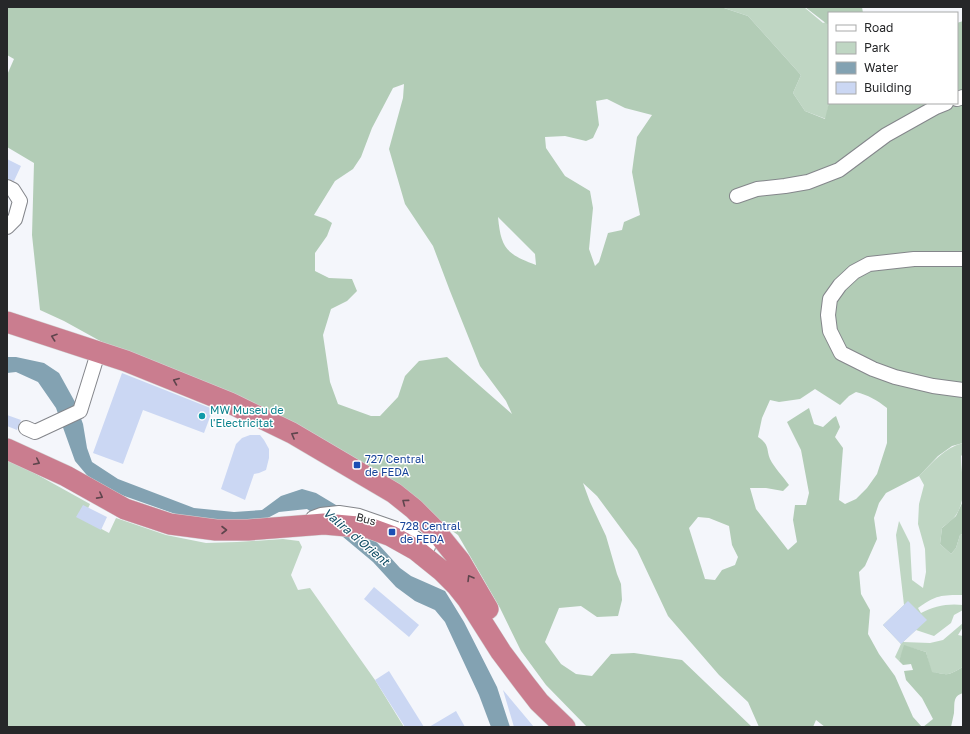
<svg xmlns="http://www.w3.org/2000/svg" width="970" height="734" viewBox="0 0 970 734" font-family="'Golos Text',sans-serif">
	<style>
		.green { fill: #bfd6c3 }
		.forest { fill: #b2ccb6; fill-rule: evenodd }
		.water { fill: #83a2b2 }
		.building { fill: #cbd7f3 }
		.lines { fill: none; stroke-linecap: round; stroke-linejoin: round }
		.minor-casing { stroke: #84868b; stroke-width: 16 }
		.highway-casing { stroke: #d4d4d4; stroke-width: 22 }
		.minor { stroke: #fff; stroke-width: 14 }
		.highway { stroke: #ca7d8f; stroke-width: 21 }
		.oneway { stroke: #5f454d }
		.culture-dot { fill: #0f9aa8; stroke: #fff; stroke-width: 1.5 }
		.transit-dot { fill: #1a4fb4; stroke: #fff; stroke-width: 1.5 }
		.labels { text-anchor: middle; stroke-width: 3; stroke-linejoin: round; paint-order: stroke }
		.culture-label { font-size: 11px; fill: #0d838f; stroke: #fff; text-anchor: start }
		.transit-label { font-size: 11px; fill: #164399; stroke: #fff; text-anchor: start }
		.street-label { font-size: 11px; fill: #262729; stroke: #fff }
		.water-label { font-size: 12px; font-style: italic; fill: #0d4b63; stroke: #fff }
	</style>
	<rect width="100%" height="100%" fill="#f4f6fb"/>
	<path class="green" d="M 721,7 L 804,7 L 823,23 L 829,21 L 829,102 L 826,119 L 805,111 L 793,93 L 801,75 L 748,16 Z
		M 963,443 L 963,454 L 961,456 C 961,476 968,497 956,515 C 953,520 946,524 942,528 L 940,544 L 951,554 L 956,548 L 960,535 L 963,534 L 963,595 C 941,595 936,595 918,608 L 921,613 C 933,606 949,603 963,605 L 963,610 L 954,615 L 951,623 L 934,636 L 916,630 L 903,642 L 930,643 L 943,640 L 963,623 L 963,627 L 958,635 L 963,636 L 963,667 C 957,670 951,675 944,674 C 940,674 936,672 931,672 L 926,652 L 905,646 L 899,661 L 895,657 L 901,644 L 883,625 L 904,605 L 896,535 L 899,521 L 910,543 L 912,580 L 923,588 L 926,572 L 925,549 L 918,524 L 919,504 L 924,485 L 919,476 C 933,462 944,448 963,443 Z
		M 7,460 L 27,469 L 90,504 L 83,519 L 109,533 L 116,518 L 166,535 L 206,543 L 237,542 L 283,539 L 299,541 L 302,547 L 291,575 L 298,590 L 310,588 L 375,680 L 404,727 L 7,727 Z"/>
	<path class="forest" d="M 7,7 L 721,7 L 748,16 L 801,75 L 793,93 L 805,111 L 825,119 L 829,102 L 957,103 L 957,23 L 963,21 L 963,443 L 952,446 L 938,456 L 919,476 L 886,493 L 879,503 L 874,518 L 877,539 L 865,566 L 859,572 L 861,594 L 870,610 L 868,634 L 879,654 L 895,676 L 913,717 L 922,727 L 825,727 L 816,720 L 813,727 L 759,727 L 748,702 L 719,675 L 668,616 L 637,550 L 597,496 L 583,483 L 590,502 L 606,536 L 617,574 L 621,584 L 622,600 L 618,616 L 597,617 L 581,606 L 559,608 L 545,642 L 561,664 L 576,674 L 592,676 L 611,654 L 634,653 L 682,660 L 752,727 L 587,727 L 546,685 L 521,651 L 500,608 L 458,535 L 375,477 L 131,358 L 64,321 L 40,310 L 32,235 L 34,163 L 7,147 L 7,75 L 14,59 L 7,55 ZM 404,84 L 403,98 L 389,149 L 405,204 L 433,246 L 450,291 L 480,366 L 506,401 L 512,414 L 447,357 L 419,361 L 405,376 L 398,397 L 380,416 L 371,416 L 338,404 L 330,382 L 323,335 L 331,309 L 347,301 L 357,291 L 352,279 L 329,278 L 315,271 L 315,253 L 327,236 L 332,223 L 326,219 L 314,215 L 335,181 L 353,169 L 361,157 L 372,128 L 393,88 ZM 607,99 L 625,108 L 652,115 L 637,137 L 634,157 L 632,172 L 640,215 L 624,222 L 622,230 L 608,233 L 599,262 L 595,266 L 589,249 L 593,208 L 590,191 L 565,176 L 546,148 L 545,137 L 565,136 L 586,141 L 593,138 L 599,125 L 596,101 ZM 498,217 L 535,254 L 536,265 C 506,254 501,248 498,217 ZM 815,389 L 840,405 L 849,396 L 856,392 C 868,395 877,400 887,408 L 887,443 L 877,474 L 867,488 L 856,499 L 845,504 L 839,500 L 843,448 L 835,437 L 840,427 L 836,416 L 833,418 L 823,427 L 814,424 L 809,408 L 787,422 L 801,450 L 809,493 L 806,505 L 795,505 L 793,520 L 797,542 L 788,550 L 756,509 L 750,488 L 766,488 L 783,491 L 789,485 C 784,478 774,467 770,459 C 766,449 770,445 758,437 L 762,418 L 770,400 L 779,402 L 800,399 ZM 698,517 L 709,518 L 729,526 L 732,545 L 738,557 L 735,565 L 722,570 L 715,580 L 705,579 L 689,528 Z
		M 805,7 L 862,7 L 863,13 L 829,13 L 829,23 L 827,24 Z
		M 963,501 L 963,534 L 960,535 L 956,548 L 951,554 L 940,544 L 942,528 L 956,516 Z
		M 904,645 L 926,652 L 932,672 C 937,672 940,674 944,674 C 951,675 957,670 963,667 L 963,693 C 952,696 955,705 954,713 C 953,718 952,722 951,727 L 923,727 L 933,719 L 922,698 L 906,680 L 904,671 L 913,670 L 911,664 L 903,665 L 899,661 Z"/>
	<path class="water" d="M 7,357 L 16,357 L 44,363 L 59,373 L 75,402 L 83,424 L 87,448 L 92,462 L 118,479 L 194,508 L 234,512 L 262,510 L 281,496 L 302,489 L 316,493 L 351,514 L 400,568 L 411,576 L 445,591 L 464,622 L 497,687 L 510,727 L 491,727 L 479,695 L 445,622 L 435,610 L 415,601 L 396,587 L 373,562 L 324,521 L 307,509 L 279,512 L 260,522 L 225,523 L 181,516 L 96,486 L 75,461 L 56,408 L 38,382 L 16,372 L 7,373 Z"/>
	<path class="building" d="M 7,159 L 21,166 L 14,181 L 7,179 Z
		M 122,373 L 213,409 L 204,433 L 143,410 L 123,464 L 93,453 Z
		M 7,415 L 21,420 L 17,430 L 7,426 Z
		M 250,435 L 260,435 L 264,440 L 269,449 L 269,458 L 266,470 L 259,473 L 254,474 L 245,500 L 221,489 L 236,444 L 242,438 Z
		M 83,505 L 107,517 L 101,530 L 76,517 Z
		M 374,587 L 419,625 L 409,637 L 364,599 Z
		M 908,601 L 927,620 L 901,644 L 883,625 Z
		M 389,671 L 424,727 L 405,727 L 375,680 Z
		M 503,690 L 534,727 L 514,727 Z
		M 456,711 L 465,727 L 429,727 Z"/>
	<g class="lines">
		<defs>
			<path id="minor" d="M 957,99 L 963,97
				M 7,187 L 13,190 L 20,201 L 15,219 L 7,227
				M 737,196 L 757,189 L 785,186 L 808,182 L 839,170 L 886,135 L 936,107 L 946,103
				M 963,259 L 914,259 L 869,264 L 854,272 L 840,285 L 830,299 L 828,315 L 830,331 L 841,353 L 873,369 L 895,377 L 933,386 L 963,390
				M 26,428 L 35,432 L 80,411 L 98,353
				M 313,518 L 321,515 L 339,513 L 359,516 L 408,533 L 428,547"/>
			<path id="highway" d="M 7,322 L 126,361 L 230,403 L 292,433 L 394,493 L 414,509 L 434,529 L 460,561 L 488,609
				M 7,449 L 66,476 L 125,509 L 170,524 L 216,530 L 248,530 L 324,524 L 369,528 L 391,536 L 416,550 L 442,571 L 456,585 L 468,600 L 501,652 L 525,684 L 539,702 L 565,727"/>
		</defs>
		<use href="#minor" class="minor-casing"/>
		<use href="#highway" class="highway-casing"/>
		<use href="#minor" class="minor"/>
		<use href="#highway" class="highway"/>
	</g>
	<defs><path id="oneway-chevron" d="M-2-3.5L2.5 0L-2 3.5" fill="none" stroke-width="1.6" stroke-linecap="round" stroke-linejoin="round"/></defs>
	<g class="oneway">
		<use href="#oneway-chevron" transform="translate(54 337) rotate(-161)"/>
		<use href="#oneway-chevron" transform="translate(176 381) rotate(-158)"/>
		<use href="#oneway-chevron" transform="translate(294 435) rotate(-151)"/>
		<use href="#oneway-chevron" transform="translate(37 462) rotate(26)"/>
		<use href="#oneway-chevron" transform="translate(100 496) rotate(28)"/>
		<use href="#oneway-chevron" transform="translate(405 502) rotate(-143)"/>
		<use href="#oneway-chevron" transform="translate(224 530)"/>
		<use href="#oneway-chevron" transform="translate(470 578) rotate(-121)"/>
	</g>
	<circle class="culture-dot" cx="202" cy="416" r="4"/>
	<g class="transit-dot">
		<rect x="353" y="461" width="8" height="8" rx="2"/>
		<rect x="388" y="528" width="8" height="8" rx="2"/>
	</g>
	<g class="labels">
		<g class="culture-label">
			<text x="210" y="414">MW Museu de<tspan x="210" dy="13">l'Electricitat</tspan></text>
		</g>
		<g class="transit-label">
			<text x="365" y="463">727 Central<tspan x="365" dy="13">de FEDA</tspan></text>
			<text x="400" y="530">728 Central<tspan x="400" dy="13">de FEDA</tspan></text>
		</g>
		<g class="street-label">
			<text transform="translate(366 519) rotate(15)" y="4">Bus</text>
		</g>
		<g class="water-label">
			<text transform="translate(356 537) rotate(40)" y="4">Valira d'Orient</text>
		</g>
	</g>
	<rect width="970" height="734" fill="none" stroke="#262729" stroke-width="16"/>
	<rect x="828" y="12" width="130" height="92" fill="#ffffff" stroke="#a8a9a9"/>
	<rect x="836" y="25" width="20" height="6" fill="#ffffff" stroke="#a8a9a9"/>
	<text x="864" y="32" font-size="12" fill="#262729">Road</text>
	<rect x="836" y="42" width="20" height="12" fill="#bfd6c3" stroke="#a8a9a9"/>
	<text x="864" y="52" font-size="12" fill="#262729">Park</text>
	<rect x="836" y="62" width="20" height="12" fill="#83a2b2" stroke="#a8a9a9"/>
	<text x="864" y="72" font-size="12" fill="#262729">Water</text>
	<rect x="836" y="82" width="20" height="12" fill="#cbd7f3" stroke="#a8a9a9"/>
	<text x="864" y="92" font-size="12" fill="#262729">Building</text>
</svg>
